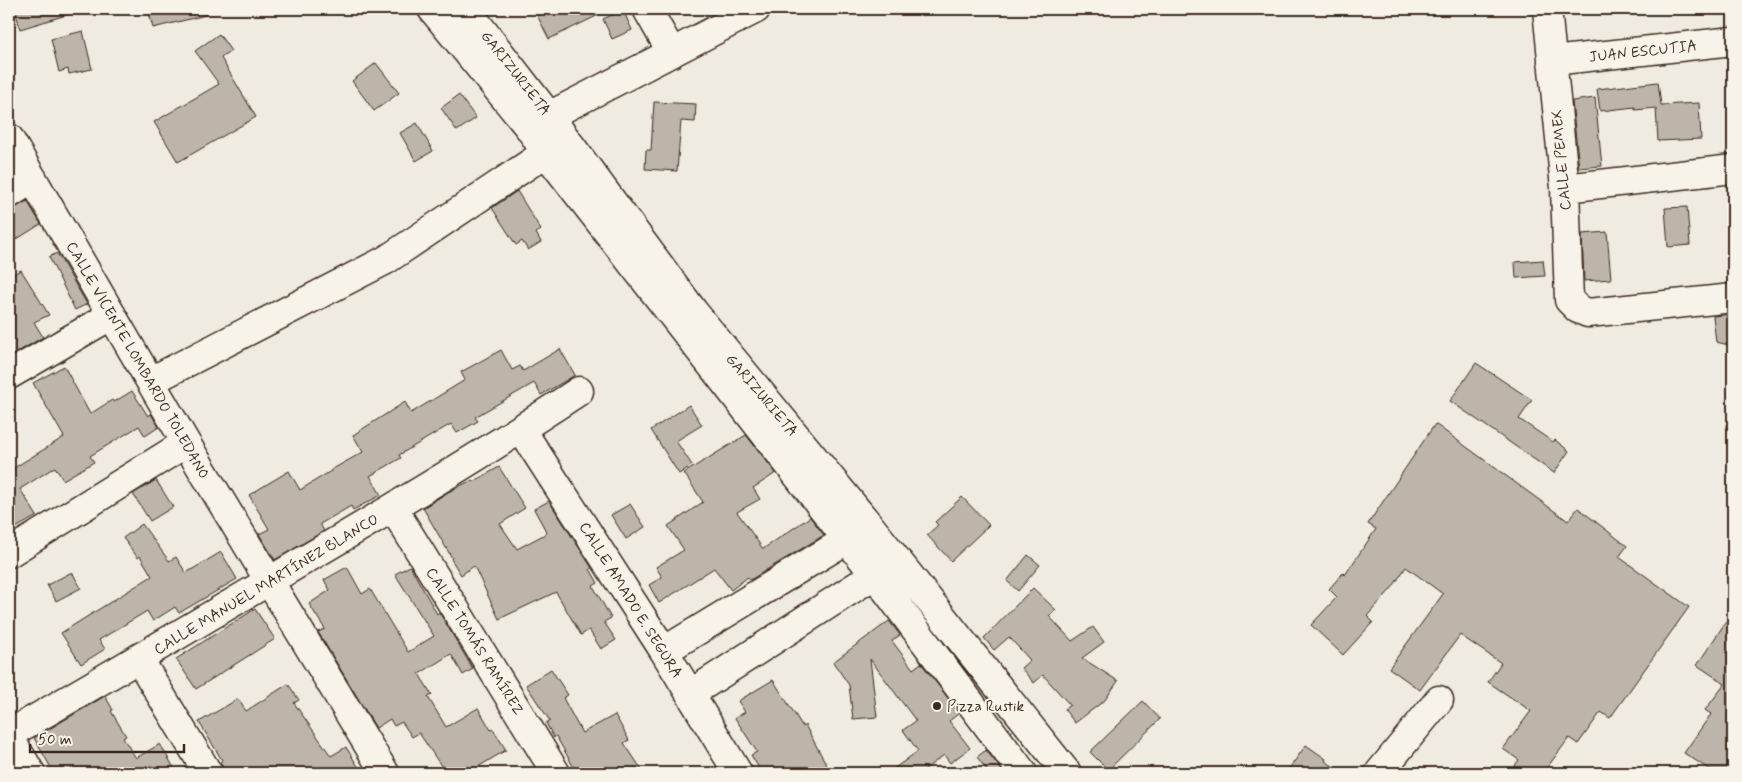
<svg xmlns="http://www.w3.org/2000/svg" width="1742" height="782" viewBox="0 0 1742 782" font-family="Mynerve,sans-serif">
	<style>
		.building { fill: #bdb5aa; stroke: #3b2a1e }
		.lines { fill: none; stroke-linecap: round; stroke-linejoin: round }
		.minor-casing { stroke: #3b2a1e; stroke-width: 31 }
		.major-casing { stroke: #3b2a1e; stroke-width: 31 }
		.minor { stroke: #f7f3e8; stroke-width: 28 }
		.major { stroke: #f7f3e8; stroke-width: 28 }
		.poi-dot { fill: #3b2a1e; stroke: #f7f3e8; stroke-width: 2 }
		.labels { text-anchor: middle; stroke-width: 4; stroke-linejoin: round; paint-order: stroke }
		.street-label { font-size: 15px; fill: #3b2a1e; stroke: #f7f3e8 }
		.poi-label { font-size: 15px; fill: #3b2a1e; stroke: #f7f3e8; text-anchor: start }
	</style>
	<rect width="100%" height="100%" fill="#efebe0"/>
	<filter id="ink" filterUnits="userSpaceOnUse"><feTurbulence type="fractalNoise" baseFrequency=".02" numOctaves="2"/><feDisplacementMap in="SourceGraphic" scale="10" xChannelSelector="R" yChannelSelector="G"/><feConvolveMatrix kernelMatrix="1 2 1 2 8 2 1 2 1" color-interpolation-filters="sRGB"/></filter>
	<g filter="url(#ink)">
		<path class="building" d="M 15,9 L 72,9 L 73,13 L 20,29 Z
			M 148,9 L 205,9 L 206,15 L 153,28 Z
			M 534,9 L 611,9 L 549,39 Z
			M 623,10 L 632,30 L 612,39 L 603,19 Z
			M 83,31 L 92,69 L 69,74 L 68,69 L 59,72 L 51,39 Z
			M 219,34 L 231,51 L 221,58 L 256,117 L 178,162 L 154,122 L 219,84 L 195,51 Z
			M 376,63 L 399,93 L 374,111 L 352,81 Z
			M 1658,82 L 1661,105 L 1699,103 L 1701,139 L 1658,141 L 1656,108 L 1635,110 L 1635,107 L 1600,111 L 1597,89 Z
			M 459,95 L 476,118 L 457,131 L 441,108 Z
			M 1595,98 L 1602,166 L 1579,168 L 1572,101 Z
			M 654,102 L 696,104 L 695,122 L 681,121 L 677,171 L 645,169 L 646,150 L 651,150 Z
			M 417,123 L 433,151 L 416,161 L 400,133 Z
			M 517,191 L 541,230 L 536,233 L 541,242 L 528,250 L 522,241 L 516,245 L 492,208 Z
			M 27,201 L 41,224 L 9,244 L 9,211 Z
			M 1687,207 L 1690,245 L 1668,247 L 1665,208 Z
			M 1607,232 L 1611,279 L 1584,281 L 1582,234 Z
			M 57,253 L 87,304 L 75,310 L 49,257 Z
			M 1543,260 L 1545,276 L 1516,278 L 1515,262 Z
			M 21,270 L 49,315 L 34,322 L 43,337 L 9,357 L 9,276 Z
			M 1733,314 L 1733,346 L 1716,342 L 1713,316 Z
			M 560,349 L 575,375 L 541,395 L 534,383 L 475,417 L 478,421 L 457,433 L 451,424 L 399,455 L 401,458 L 370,476 L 381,495 L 353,510 L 351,506 L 320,524 L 324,531 L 275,560 L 259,534 L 269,529 L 249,495 L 289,471 L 300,490 L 331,471 L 331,470 L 363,452 L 353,435 L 405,402 L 411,413 L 465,380 L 461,372 L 501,350 L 512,370 L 520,366 L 523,371 Z
			M 1476,363 L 1532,400 L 1519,419 L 1553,442 L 1555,440 L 1569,451 L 1554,473 L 1450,401 Z
			M 64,366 L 90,414 L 112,400 L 114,402 L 132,391 L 148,416 L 151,414 L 159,427 L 145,436 L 139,426 L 90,456 L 94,462 L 63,480 L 55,467 L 20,489 L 37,516 L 14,529 L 9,521 L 9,471 L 64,437 L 33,383 Z
			M 689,405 L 702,425 L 676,441 L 692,465 L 679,474 L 651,430 Z
			M 1435,424 L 1568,521 L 1578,508 L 1627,546 L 1619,557 L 1689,607 L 1610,718 L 1601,712 L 1578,744 L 1569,738 L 1543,773 L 1509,773 L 1519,760 L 1503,749 L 1531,711 L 1488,682 L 1501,663 L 1460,635 L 1420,690 L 1389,668 L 1443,594 L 1406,567 L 1392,588 L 1367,616 L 1373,622 L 1343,655 L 1311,625 L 1337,597 L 1329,589 L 1343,573 L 1345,575 L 1376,529 L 1368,524 Z
			M 746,435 L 776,473 L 753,488 L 760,499 L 737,512 L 763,549 L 810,517 L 824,535 L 750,580 L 748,577 L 731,590 L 714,568 L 659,603 L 649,585 L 662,577 L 656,567 L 684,550 L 668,526 L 703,502 L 684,473 Z
			M 499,467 L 525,508 L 500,524 L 517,549 L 547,533 L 534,509 L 549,501 L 592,568 L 590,569 L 598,583 L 593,586 L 611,618 L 604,622 L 616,640 L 601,649 L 589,630 L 581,635 L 556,592 L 499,619 L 474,566 L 461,575 L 451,559 L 452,558 L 423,508 L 448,492 L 472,480 L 473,482 Z
			M 156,480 L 173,507 L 150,521 L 133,494 Z
			M 962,497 L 989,525 L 951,561 L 927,535 L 938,525 L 935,522 Z
			M 630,504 L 645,527 L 626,539 L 611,515 Z
			M 142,524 L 169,561 L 176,557 L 186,573 L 221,552 L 237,579 L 179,613 L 175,607 L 153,621 L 147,611 L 99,640 L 105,649 L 81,664 L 61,633 L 152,576 L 140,556 L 138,558 L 123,538 Z
			M 1028,555 L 1040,565 L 1018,591 L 1007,581 Z
			M 410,566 L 437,614 L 439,612 L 473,669 L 463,675 L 451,654 L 419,674 L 432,695 L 428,697 L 446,727 L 478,708 L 491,730 L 493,729 L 506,750 L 468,773 L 446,773 L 419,733 L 412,737 L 402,722 L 394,726 L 390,719 L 376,728 L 318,632 L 325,629 L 309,604 L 330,590 L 324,580 L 347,567 L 362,594 L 370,589 L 408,652 L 434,636 L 395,574 Z
			M 72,572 L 81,588 L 56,601 L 47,585 Z
			M 1033,588 L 1056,610 L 1049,616 L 1072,641 L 1093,627 L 1104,642 L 1082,658 L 1118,681 L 1105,700 L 1075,723 L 1064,709 L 1070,705 L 1043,675 L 1034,683 L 1021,668 L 1030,660 L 1009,637 L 994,650 L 984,638 Z
			M 255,609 L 275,639 L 196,689 L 176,659 Z
			M 1733,611 L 1733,773 L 1715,773 L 1684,753 L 1711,714 L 1705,710 L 1725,684 L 1697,665 Z
			M 889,621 L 900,635 L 892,641 L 913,669 L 921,663 L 948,698 L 958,714 L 949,721 L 970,748 L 950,763 L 944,755 L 920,773 L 888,773 L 918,751 L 903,730 L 916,721 L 870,659 L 877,717 L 853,719 L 849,685 L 833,662 Z
			M 551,669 L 568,695 L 563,698 L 582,733 L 615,715 L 629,740 L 624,743 L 644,773 L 577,773 L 556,736 L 554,738 L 546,723 L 550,721 L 526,685 Z
			M 773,680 L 803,727 L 805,725 L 831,773 L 762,773 L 751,755 L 757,752 L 735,718 L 745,712 L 738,701 Z
			M 288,684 L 299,700 L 294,703 L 331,756 L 346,747 L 362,773 L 226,773 L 220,762 L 222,760 L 199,722 L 238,699 L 246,711 Z
			M 105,696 L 113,710 L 111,711 L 126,736 L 123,738 L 136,758 L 160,744 L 177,773 L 54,773 L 34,738 Z
			M 1143,701 L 1160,719 L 1108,770 L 1090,752 Z
			M 1306,745 L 1326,759 L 1325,761 L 1344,773 L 1286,773 Z
			M 986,750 L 1004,773 L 989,773 L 977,757 Z"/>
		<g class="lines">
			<defs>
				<path id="minor" d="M 647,9 L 672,53
					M 1547,9 L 1565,188 L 1569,300 L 1578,309 L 1588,313 L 1733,298
					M 1552,61 L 1733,41
					M 530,129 L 549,116 L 756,9
					M 9,138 L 186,443 L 385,773
					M 1565,188 L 1733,169
					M 9,194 L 33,179
					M 9,375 L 112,315
					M 151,381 L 386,260 L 565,140
					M 521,429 L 664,651 L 738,773
					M 393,508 L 556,773
					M 9,553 L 186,443
					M 664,651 L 866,528
					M 139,659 L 208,773
					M 690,694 L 894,562
					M 9,734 C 96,684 183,632 269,581 C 374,519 478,458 579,391
					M 9,737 L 31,773
					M 1379,773 L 1439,700"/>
				<path id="major" d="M 432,9 L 530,129 L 546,153 L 874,574 L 1023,773
					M 466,9 L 549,116 L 694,312 L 870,526 L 1067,773"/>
			</defs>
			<use href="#minor" class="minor-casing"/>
			<use href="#major" class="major-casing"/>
			<use href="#minor" class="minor"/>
			<use href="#major" class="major"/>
		</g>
	</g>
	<circle class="poi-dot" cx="937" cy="706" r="5"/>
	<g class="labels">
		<g class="street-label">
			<text transform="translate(1643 51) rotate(-6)" y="5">JUAN ESCUTIA</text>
			<text transform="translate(516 73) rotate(52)" y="5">GARIZURIETA</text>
			<text transform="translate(1561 160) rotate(-95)" y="5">CALLE PEMEX</text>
			<text transform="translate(138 360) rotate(60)" y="5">CALLE VICENTE LOMBARDO TOLEDANO</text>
			<text transform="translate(762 395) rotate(50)" y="5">GARIZURIETA</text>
			<text transform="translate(266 584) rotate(-31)" y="5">CALLE MANUEL MARTÍNEZ BLANCO</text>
			<text transform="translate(631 600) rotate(58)" y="5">CALLE AMADO E. SEGURA</text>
			<text transform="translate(475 641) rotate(58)" y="5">CALLE TOMÁS RAMÍREZ</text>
		</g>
		<g class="poi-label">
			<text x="947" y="711">Pizza Rustik</text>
		</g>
	</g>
	<rect width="1742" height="782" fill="none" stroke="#f7f3e8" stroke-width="30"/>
	<rect x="15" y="15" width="1712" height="752" fill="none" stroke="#3b2a1e" stroke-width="2" filter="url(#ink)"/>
	<path d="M30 744v8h154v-8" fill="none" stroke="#3b2a1e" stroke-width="2.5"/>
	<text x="38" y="744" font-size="15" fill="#3b2a1e" stroke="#f7f3e8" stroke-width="4" paint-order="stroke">50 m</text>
</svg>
